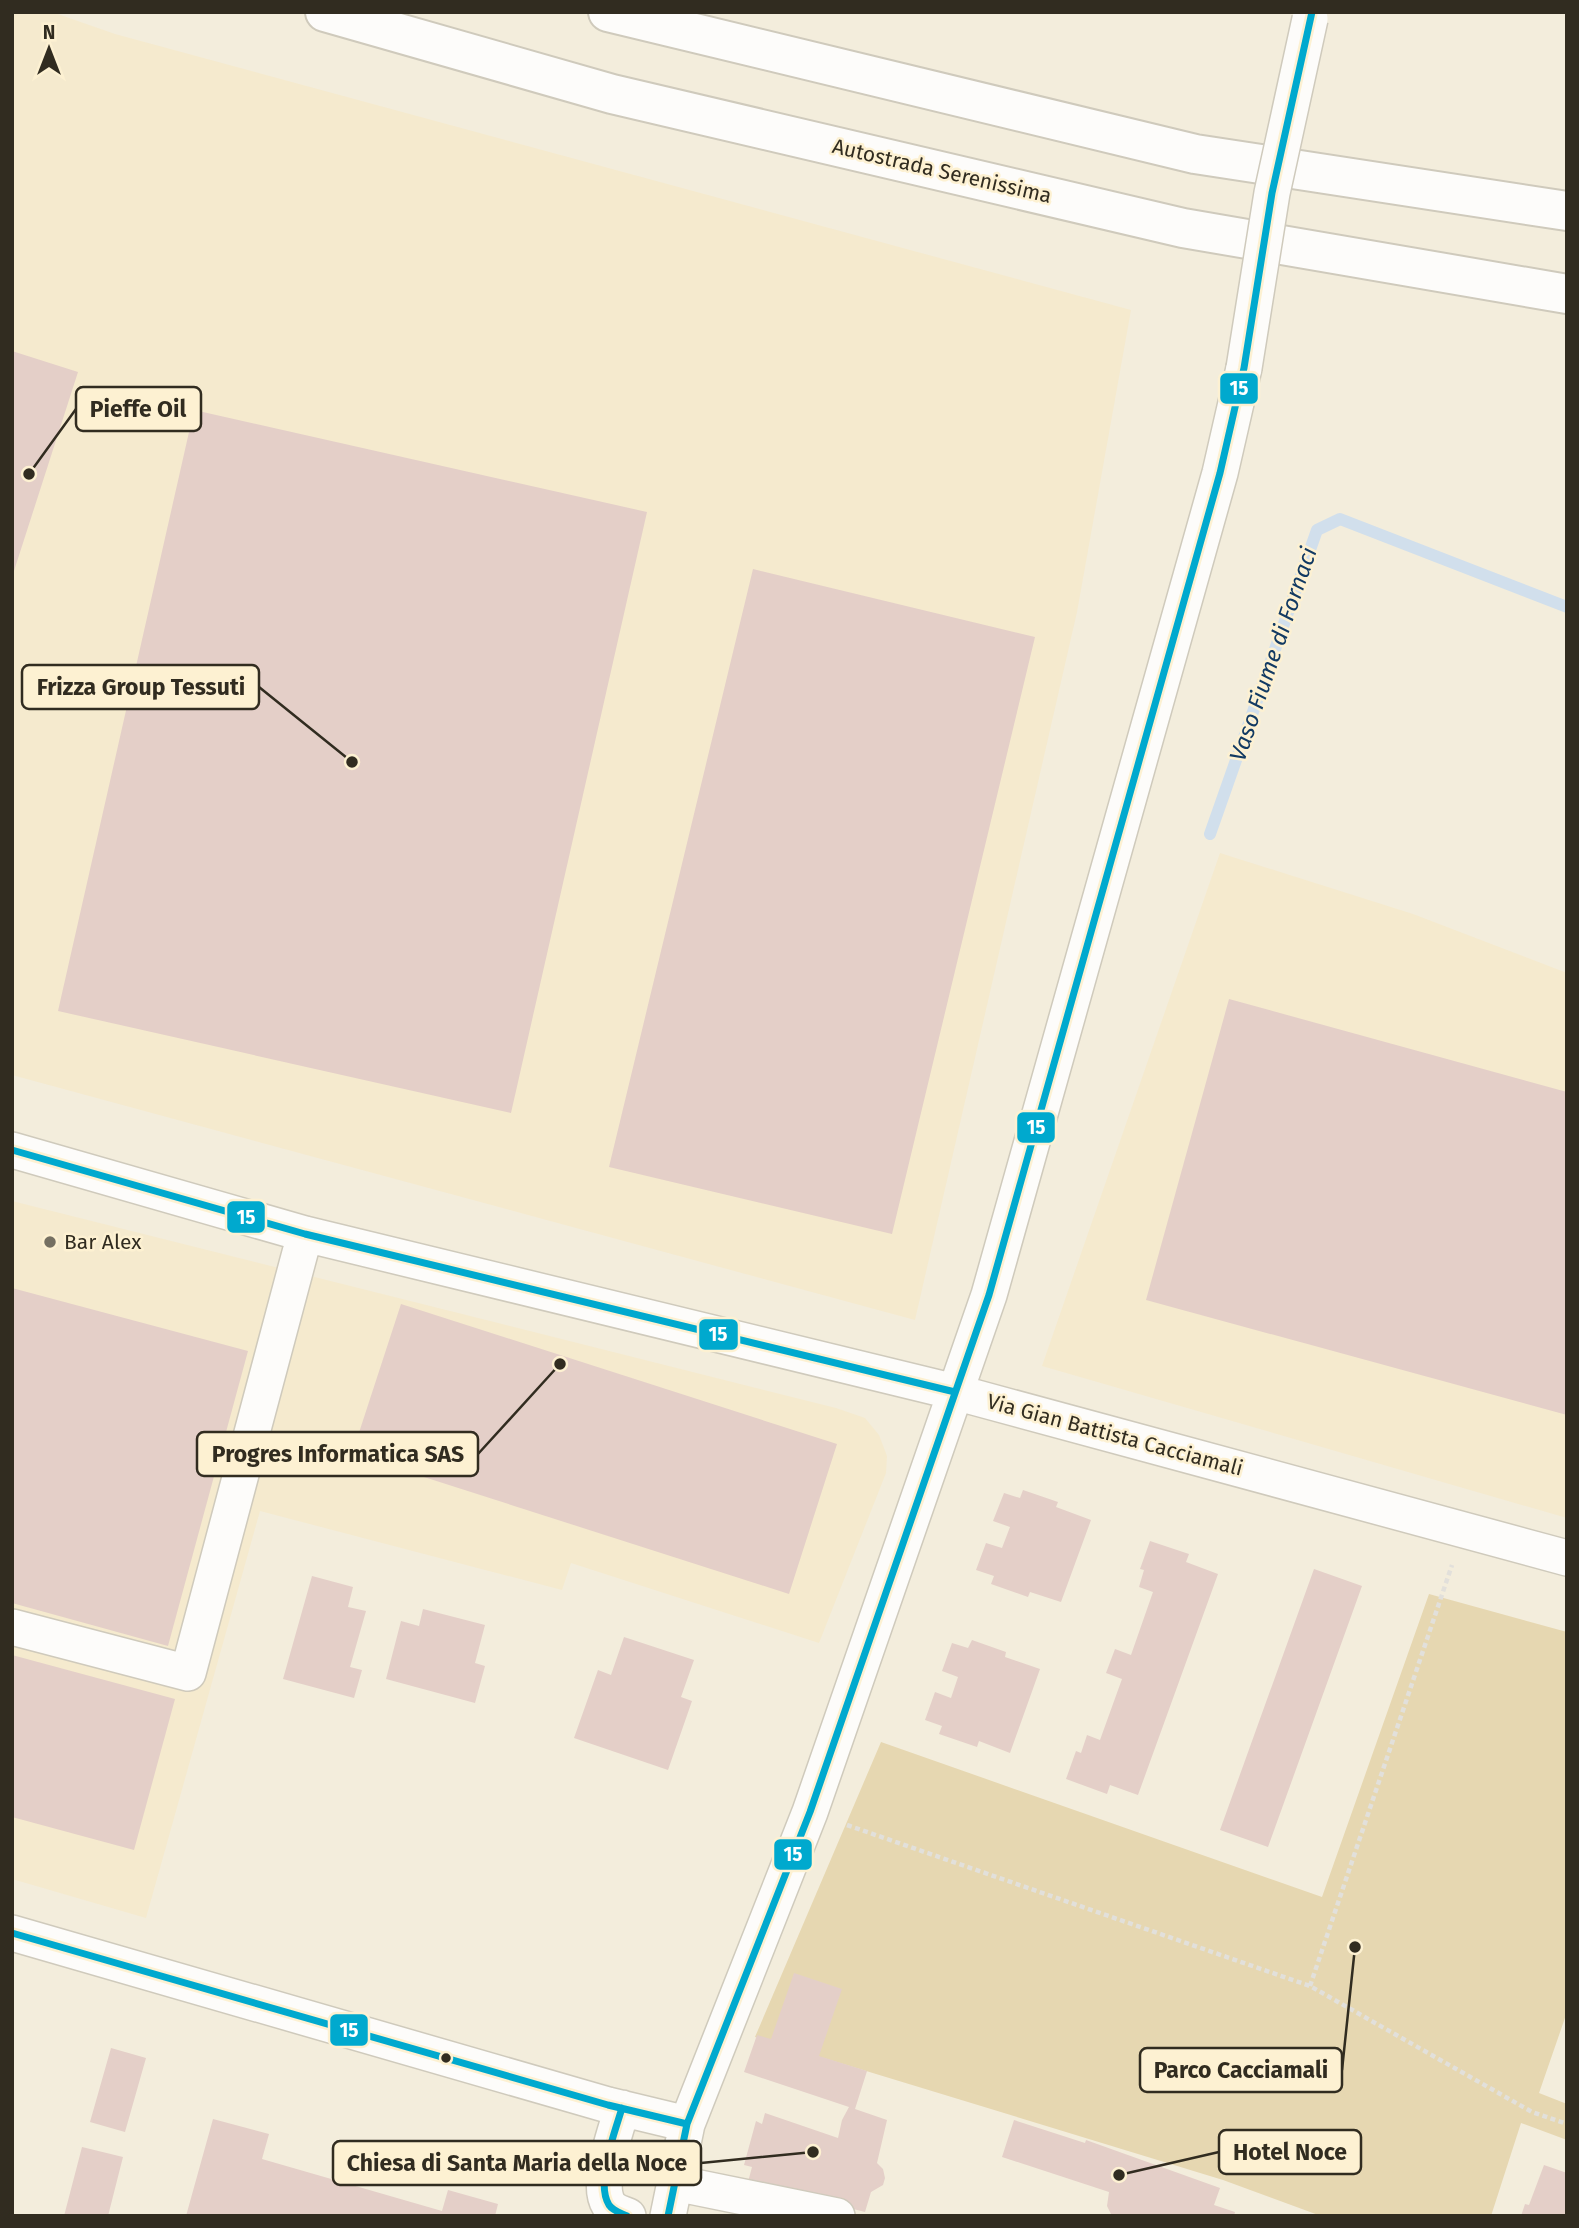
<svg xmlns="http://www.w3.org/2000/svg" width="1579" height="2228" viewBox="0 0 1579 2228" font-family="'Fira Sans',sans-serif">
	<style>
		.built { fill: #f5eace }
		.green { fill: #e6d7b1 }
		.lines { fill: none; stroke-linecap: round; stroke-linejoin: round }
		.stream { stroke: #d1dfec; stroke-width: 12 }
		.building { fill: #e4cfc8 }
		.street-casing { stroke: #cfcabc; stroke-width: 38 }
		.highway-casing { stroke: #cfcabc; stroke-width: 42 }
		.path { stroke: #e2e0db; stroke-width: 4.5; stroke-dasharray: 5 3.5; stroke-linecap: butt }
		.street { stroke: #fdfcfa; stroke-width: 35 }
		.highway { stroke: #fdfcfa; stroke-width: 38 }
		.street-bridge-casing { stroke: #cfcabc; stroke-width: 38; stroke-linecap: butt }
		.street-bridge { stroke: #fdfcfa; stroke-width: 35 }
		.bus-1-casing { stroke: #fdf1d2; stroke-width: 12 }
		.bus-1 { stroke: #00a9ce; stroke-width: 7 }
		.poi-dot { fill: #757062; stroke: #fdf1d2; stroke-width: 2.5 }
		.bus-dot { fill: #312c20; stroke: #fdf1d2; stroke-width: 2.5 }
		.labels { text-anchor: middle; stroke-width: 5; stroke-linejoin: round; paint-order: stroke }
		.street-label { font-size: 21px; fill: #312c20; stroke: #fdf1d2 }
		.poi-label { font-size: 21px; fill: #312c20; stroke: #fdf1d2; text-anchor: start }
		.water-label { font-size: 23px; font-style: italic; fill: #123a63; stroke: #fdf1d2 }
		.leader { fill: none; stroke: #312c20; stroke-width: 2.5 }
		.callout-dot { fill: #312c20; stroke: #fdf1d2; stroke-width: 2.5 }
		.callout { fill: #fdf1d2; stroke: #312c20; stroke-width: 2.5 }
		.callout-label { font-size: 23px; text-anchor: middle; font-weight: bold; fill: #312c20 }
		.line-badge { stroke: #fdf1d2; stroke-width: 2.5 }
		.badge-label { font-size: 19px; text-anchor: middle; font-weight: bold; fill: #fff }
	</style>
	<rect width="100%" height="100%" fill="#f3eddc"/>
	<path class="built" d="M 12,12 L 52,12 L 115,34 L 1131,310 L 1077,612 L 915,1320 L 12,1075 Z
		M 1220,853 L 1413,914 L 1567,973 L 1567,1518 L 1042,1366 Z
		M 12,1201 L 836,1408 L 865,1418 L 879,1435 L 887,1456 L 886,1473 L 819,1643 L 571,1563 L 562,1590 L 260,1511 L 146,1918 L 12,1879 Z"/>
	<path class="green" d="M 1429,1594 L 1567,1632 L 1567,2012 L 1539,2093 L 1567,2104 L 1567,2140 L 1521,2123 L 1491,2216 L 1321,2216 L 1223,2180 L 755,2037 L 881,1742 L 1322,1897 Z"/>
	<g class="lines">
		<path class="stream" d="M 1210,834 L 1317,530 L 1340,519 L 1567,607"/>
	</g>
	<path class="building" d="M 12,351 L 78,372 L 13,574 L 12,573 Z
		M 194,410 L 647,512 L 511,1113 L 58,1011 Z
		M 753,569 L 1035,637 L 892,1234 L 609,1167 Z
		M 1229,999 L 1567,1092 L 1567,1415 L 1146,1300 Z
		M 12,1288 L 248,1351 L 168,1646 L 12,1603 Z
		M 401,1304 L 837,1444 L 789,1594 L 352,1454 Z
		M 1023,1490 L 1058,1502 L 1056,1507 L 1091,1520 L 1061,1602 L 1030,1592 L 1028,1597 L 991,1584 L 994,1576 L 976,1570 L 986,1543 L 1002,1548 L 1010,1527 L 993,1521 L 1004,1493 L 1020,1498 Z
		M 1150,1541 L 1189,1554 L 1186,1562 L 1218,1574 L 1138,1795 L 1110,1785 L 1107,1794 L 1066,1779 L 1076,1751 L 1081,1753 L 1087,1735 L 1100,1740 L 1122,1679 L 1106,1673 L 1115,1649 L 1131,1655 L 1153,1592 L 1139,1587 L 1144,1570 L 1140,1569 Z
		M 1314,1569 L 1362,1586 L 1268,1847 L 1220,1830 Z
		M 312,1576 L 353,1587 L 348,1607 L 366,1611 L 350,1667 L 362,1670 L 354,1698 L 283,1679 Z
		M 423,1609 L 485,1625 L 475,1663 L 485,1666 L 475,1703 L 386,1679 L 401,1621 L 419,1626 Z
		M 624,1637 L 694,1660 L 681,1697 L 692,1701 L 668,1770 L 574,1738 L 598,1670 L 611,1675 Z
		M 972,1640 L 1006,1652 L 1005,1657 L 1040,1669 L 1010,1753 L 979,1741 L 977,1747 L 939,1734 L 942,1726 L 925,1720 L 935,1692 L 951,1698 L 958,1677 L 942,1671 L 952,1643 L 968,1648 Z
		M 12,1655 L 175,1699 L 134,1850 L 12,1817 Z
		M 794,1973 L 842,1989 L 819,2056 L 867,2071 L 855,2109 L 887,2120 L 877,2163 L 883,2169 L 885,2178 L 883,2185 L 871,2192 L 865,2212 L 748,2182 L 752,2167 L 744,2165 L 756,2121 L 762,2124 L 765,2113 L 838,2138 L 842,2120 L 849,2107 L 744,2072 L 757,2035 L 771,2039 Z
		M 111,2048 L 146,2058 L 125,2132 L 90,2122 Z
		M 213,2119 L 269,2134 L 262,2159 L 442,2211 L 448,2190 L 498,2204 L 495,2216 L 186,2216 Z
		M 1014,2120 L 1085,2143 L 1086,2140 L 1220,2188 L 1214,2205 L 1235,2212 L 1234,2216 L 1112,2216 L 1107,2206 L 1109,2192 L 1002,2157 Z
		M 82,2147 L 123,2157 L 108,2216 L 64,2216 Z
		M 1544,2165 L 1567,2173 L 1567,2216 L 1521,2216 L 1525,2204 L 1529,2205 Z"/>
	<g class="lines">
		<defs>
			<path id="street" d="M 12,1150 L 305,1234 L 955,1392 L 1567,1558
				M 12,1627 L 188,1673 L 305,1234
				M 12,1933 L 608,2105 L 687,2124
				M 622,2108 C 616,2132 595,2184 609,2205 C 614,2212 621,2213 628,2216
				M 675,2183 L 837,2216
				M 668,2216 L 687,2124 L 810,1812 L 989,1295 L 1220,473 L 1244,368"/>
			<path id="highway" d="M 325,12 L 612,94 L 1183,228 L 1567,294
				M 608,12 L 1195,154 L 1567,211"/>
		</defs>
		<use href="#street" class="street-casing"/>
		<use href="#highway" class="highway-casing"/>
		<path class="path" d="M 847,1825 L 1310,1986 L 1532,2112 L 1567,2124
			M 1310,1986 L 1452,1565"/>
		<use href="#street" class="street"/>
		<use href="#highway" class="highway"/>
		<defs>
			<path id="street-bridge" d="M 1244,368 L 1272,193 L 1310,19"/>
		</defs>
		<use href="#street-bridge" class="street-bridge-casing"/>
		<use href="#street-bridge" class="street-bridge"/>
		<defs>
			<path id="bus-1" d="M 12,1150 L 305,1234 L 955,1392
				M 12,1933 L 608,2105 L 687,2124
				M 622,2108 C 615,2132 595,2182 609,2205 C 613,2211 621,2213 627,2216
				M 668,2216 L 687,2124 L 810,1812 L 989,1295 L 1220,473 L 1244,368 L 1272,193 L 1312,12"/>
		</defs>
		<use href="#bus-1" class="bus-1-casing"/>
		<use href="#bus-1" class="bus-1"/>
	</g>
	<circle class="poi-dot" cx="50" cy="1242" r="7"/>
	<circle class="bus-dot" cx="446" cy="2058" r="6"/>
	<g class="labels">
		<g class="street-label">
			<text transform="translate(942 171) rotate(13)" y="7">Autostrada Serenissima</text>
			<text transform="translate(1115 1435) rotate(15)" y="7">Via Gian Battista Cacciamali</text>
		</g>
		<g class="poi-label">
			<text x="64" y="1249">Bar Alex</text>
		</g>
		<g class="water-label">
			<text transform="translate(1273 654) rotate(-71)" y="8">Vaso Fiume di Fornaci</text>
		</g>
	</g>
	<path class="leader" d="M29 474L76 409M352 762L259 687M560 1364L478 1454M1355 1947L1342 2070M1119 2175L1219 2152M813 2152L701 2163"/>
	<g class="callout-dot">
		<circle cx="29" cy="474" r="7"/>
		<circle cx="352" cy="762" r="7"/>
		<circle cx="560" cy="1364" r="7"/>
		<circle cx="1355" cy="1947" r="7"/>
		<circle cx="1119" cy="2175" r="7"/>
		<circle cx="813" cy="2152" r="7"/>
	</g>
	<g class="callout">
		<rect x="76" y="387" width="125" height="44" rx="7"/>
		<rect x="22" y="665" width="237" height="44" rx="7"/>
		<rect x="197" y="1432" width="281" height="44" rx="7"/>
		<rect x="1140" y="2048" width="202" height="44" rx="7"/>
		<rect x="1219" y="2130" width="142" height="44" rx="7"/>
		<rect x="333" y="2141" width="368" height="44" rx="7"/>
	</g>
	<g class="callout-label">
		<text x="138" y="417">Pieffe Oil</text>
		<text x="141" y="695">Frizza Group Tessuti</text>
		<text x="338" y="1462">Progres Informatica SAS</text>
		<text x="1241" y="2078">Parco Cacciamali</text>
		<text x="1290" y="2160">Hotel Noce</text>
		<text x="517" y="2171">Chiesa di Santa Maria della Noce</text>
	</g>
	<g class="line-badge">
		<rect x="1219" y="372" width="40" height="33" rx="7" fill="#00a9ce"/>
		<rect x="1016" y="1111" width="40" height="33" rx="7" fill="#00a9ce"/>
		<rect x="226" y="1200" width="40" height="34" rx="7" fill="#00a9ce"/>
		<rect x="698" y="1318" width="41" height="33" rx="7" fill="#00a9ce"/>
		<rect x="773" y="1838" width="40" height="33" rx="7" fill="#00a9ce"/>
		<rect x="329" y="2013" width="40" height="34" rx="7" fill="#00a9ce"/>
	</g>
	<g class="badge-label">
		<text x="1239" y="395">15</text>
		<text x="1036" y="1134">15</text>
		<text x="246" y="1224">15</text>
		<text x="718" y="1341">15</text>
		<text x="793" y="1861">15</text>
		<text x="349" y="2037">15</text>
	</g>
	<rect width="1579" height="2228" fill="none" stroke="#312c20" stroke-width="28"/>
	<g transform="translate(49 49)" stroke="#fdf1d2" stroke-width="5" paint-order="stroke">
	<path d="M0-5L12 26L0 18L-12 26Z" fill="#312c20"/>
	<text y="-10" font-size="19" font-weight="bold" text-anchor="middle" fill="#312c20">N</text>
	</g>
</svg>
